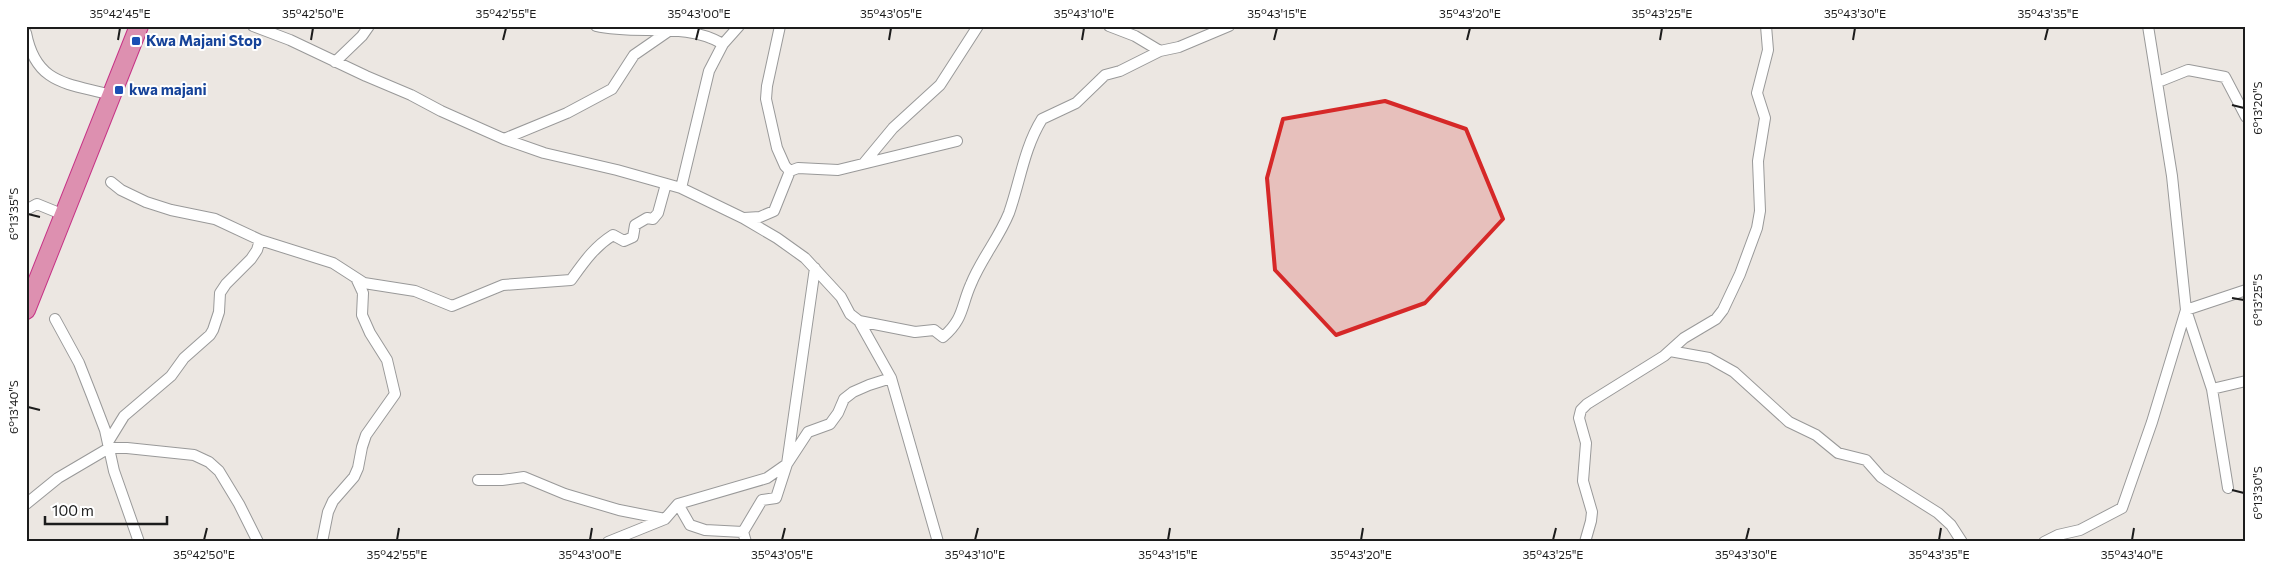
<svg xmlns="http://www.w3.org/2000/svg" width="2272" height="568" viewBox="0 0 2272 568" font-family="Commissioner,sans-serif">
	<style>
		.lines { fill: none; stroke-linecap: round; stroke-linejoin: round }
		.street-casing { stroke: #999; stroke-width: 12 }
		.highway-casing { stroke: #c63386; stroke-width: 20 }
		.street { stroke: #fff; stroke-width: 10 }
		.highway { stroke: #dd90b0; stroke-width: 18 }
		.marked { fill: #d62828; fill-opacity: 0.2; stroke: #d62828; stroke-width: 4; stroke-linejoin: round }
		.ticks { fill: none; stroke: #1c1c1c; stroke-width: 2 }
		.transit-dot { fill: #1a4fb4; stroke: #fff; stroke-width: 2 }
		.labels { text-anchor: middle; stroke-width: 4; stroke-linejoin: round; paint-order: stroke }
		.transit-label { font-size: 15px; font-weight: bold; fill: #164399; stroke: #fff; text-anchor: start }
		.neatline { fill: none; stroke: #1c1c1c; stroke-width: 2 }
		.ticks-label { font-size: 12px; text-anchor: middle; fill: #1c1c1c }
	</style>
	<rect width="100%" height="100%" fill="#ece7e2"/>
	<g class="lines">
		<defs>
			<path id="street" d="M 253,26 L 290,40 L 366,76 L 411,95 L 441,111 L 504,139 L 544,153 L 617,170 L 681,188 L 743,218 L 777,238 L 805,258 L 841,297 L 850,314 L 859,321 L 891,378 L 938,542
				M 596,26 C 637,36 685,21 723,44
				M 780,26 L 767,86 L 766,99 L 777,148 L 785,166 L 790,171
				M 1109,26 L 1135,36 L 1160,51
				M 2148,26 L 2172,176 L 2186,310 L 2212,389 L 2228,488
				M 26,33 C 36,85 68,83 111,95
				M 335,62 L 362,36 L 369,26
				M 2158,82 L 2188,70 L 2225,77 L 2246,117
				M 504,139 L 567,113 L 612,89 L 634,55 L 676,26
				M 864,163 L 893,128 L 940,85 L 978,26
				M 111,182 L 121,190 L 146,202 L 171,210 L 215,219 L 260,240 L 333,263 L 364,283 L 415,291 L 452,306 L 503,285 L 571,280 C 584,262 594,247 613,235 L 624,241 L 633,237 L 635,225 L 647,218 L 653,219 L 658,213 L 666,184
				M 681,188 L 709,71 L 723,44 L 739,26
				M 26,210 L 37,204 L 64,215
				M 744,218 L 760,217 L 774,211 L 790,171 L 798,168 L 838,170 L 957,141
				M 55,319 L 79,363 L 92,396 L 105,430 L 114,471 L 139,542
				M 859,321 L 915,332 L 934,330 L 943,337 C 964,319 961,306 971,284 C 981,259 999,238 1009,213 C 1020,182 1024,148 1042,119 L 1076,103 L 1105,75 L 1120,71 L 1160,51 L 1179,47 L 1229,26
				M 1670,351 L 1709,358 L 1734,372 L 1789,422 L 1816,435 L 1838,453 L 1866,460 L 1881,477 L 1938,513 L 1951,525 L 1962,542
				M 2212,389 L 2246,381
				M 108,442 L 124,416 L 171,376 L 184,358 L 210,335 L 213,330 L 219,312 L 220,293 L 226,284 L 251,259 L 257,250 L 260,240
				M 478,480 L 502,480 L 524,477 L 565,494 L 619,510 L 665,519
				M 26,504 L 58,478 L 109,448 L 127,448 L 194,455 L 209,462 L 219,471 L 239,504 L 258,542
				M 678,504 L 690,525 L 705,530 L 743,532
				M 322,542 L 328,512 L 333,501 L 354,477 L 358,468 L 362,447 L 366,435 L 395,394 L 387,360 L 370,333 L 362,315 L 363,293 L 357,280
				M 608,542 L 665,519 L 678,504 L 767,478 L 787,464 L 808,432 L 830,424 L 838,413 L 844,399 L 853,392 L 869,385 L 891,378
				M 746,542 L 743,532 L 762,500 L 776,498 L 787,464 L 815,268
				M 1585,542 L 1591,521 L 1592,512 L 1583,481 L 1586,443 L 1579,418 L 1581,410 L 1587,404 L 1664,356 L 1684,338 L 1716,319 L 1723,310 L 1740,274 L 1757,228 L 1760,211 L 1758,161 L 1765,118 L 1757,93 L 1768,50 L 1766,26
				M 2044,542 L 2058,535 L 2080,530 L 2122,508 L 2152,422 L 2186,310 L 2246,290"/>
			<path id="highway" d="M 26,310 L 139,26"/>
		</defs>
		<use href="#street" class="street-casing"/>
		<use href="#highway" class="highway-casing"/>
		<use href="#street" class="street"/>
		<use href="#highway" class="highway"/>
	</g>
	<path class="marked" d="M 1385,101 L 1466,129 L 1503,219 L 1425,303 L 1336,335 L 1275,270 L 1267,178 L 1283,119 Z"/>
	<path class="ticks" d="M 118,40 L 120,28M 311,40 L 313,28M 503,40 L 506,28M 696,40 L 699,28M 889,40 L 891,28M 1082,40 L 1084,28M 1274,40 L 1277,28M 1467,40 L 1470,28M 1660,40 L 1662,28M 1853,40 L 1855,28M 2045,40 L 2048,28M 2232,105 L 2244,108M 28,214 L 40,217M 2232,298 L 2244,300M 28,407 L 40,410M 2232,490 L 2244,493M 204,540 L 207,528M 397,540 L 399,528M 590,540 L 592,528M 782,540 L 785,528M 975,540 L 978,528M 1168,540 L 1170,528M 1361,540 L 1363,528M 1553,540 L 1556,528M 1746,540 L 1749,528M 1939,540 L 1941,528M 2132,540 L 2134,528"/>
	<g class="transit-dot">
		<rect x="131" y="36" width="10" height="10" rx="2.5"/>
		<rect x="114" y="85" width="10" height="10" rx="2.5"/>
	</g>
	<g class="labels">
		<g class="transit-label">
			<text x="146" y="46">Kwa Majani Stop</text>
			<text x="129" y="95">kwa majani</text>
		</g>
	</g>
	<rect width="2272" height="568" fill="none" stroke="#ffffff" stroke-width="55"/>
	<path d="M45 516v8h122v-8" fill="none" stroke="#1c1c1c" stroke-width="2.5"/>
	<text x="52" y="516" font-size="15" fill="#1c1c1c" stroke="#ffffff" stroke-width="4" paint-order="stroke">100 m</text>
	<rect x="28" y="28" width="2216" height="512" class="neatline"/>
	<g class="ticks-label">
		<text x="120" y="18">35°42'45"E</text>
		<text x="313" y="18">35°42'50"E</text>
		<text x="506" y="18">35°42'55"E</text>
		<text x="699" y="18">35°43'00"E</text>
		<text x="891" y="18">35°43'05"E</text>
		<text x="1084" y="18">35°43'10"E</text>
		<text x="1277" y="18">35°43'15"E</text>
		<text x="1470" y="18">35°43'20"E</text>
		<text x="1662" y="18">35°43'25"E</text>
		<text x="1855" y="18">35°43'30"E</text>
		<text x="2048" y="18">35°43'35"E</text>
		<text transform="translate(2258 108) rotate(-90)" y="4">6°13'20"S</text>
		<text transform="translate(14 214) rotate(-90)" y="4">6°13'35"S</text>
		<text transform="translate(2258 300) rotate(-90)" y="4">6°13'25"S</text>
		<text transform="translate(14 407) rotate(-90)" y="4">6°13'40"S</text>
		<text transform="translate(2258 493) rotate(-90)" y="4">6°13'30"S</text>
		<text x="204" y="559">35°42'50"E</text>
		<text x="397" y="559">35°42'55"E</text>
		<text x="590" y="559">35°43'00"E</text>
		<text x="782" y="559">35°43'05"E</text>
		<text x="975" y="559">35°43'10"E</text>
		<text x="1168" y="559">35°43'15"E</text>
		<text x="1361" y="559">35°43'20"E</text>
		<text x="1553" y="559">35°43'25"E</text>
		<text x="1746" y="559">35°43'30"E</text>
		<text x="1939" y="559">35°43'35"E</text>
		<text x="2132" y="559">35°43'40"E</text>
	</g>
</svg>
